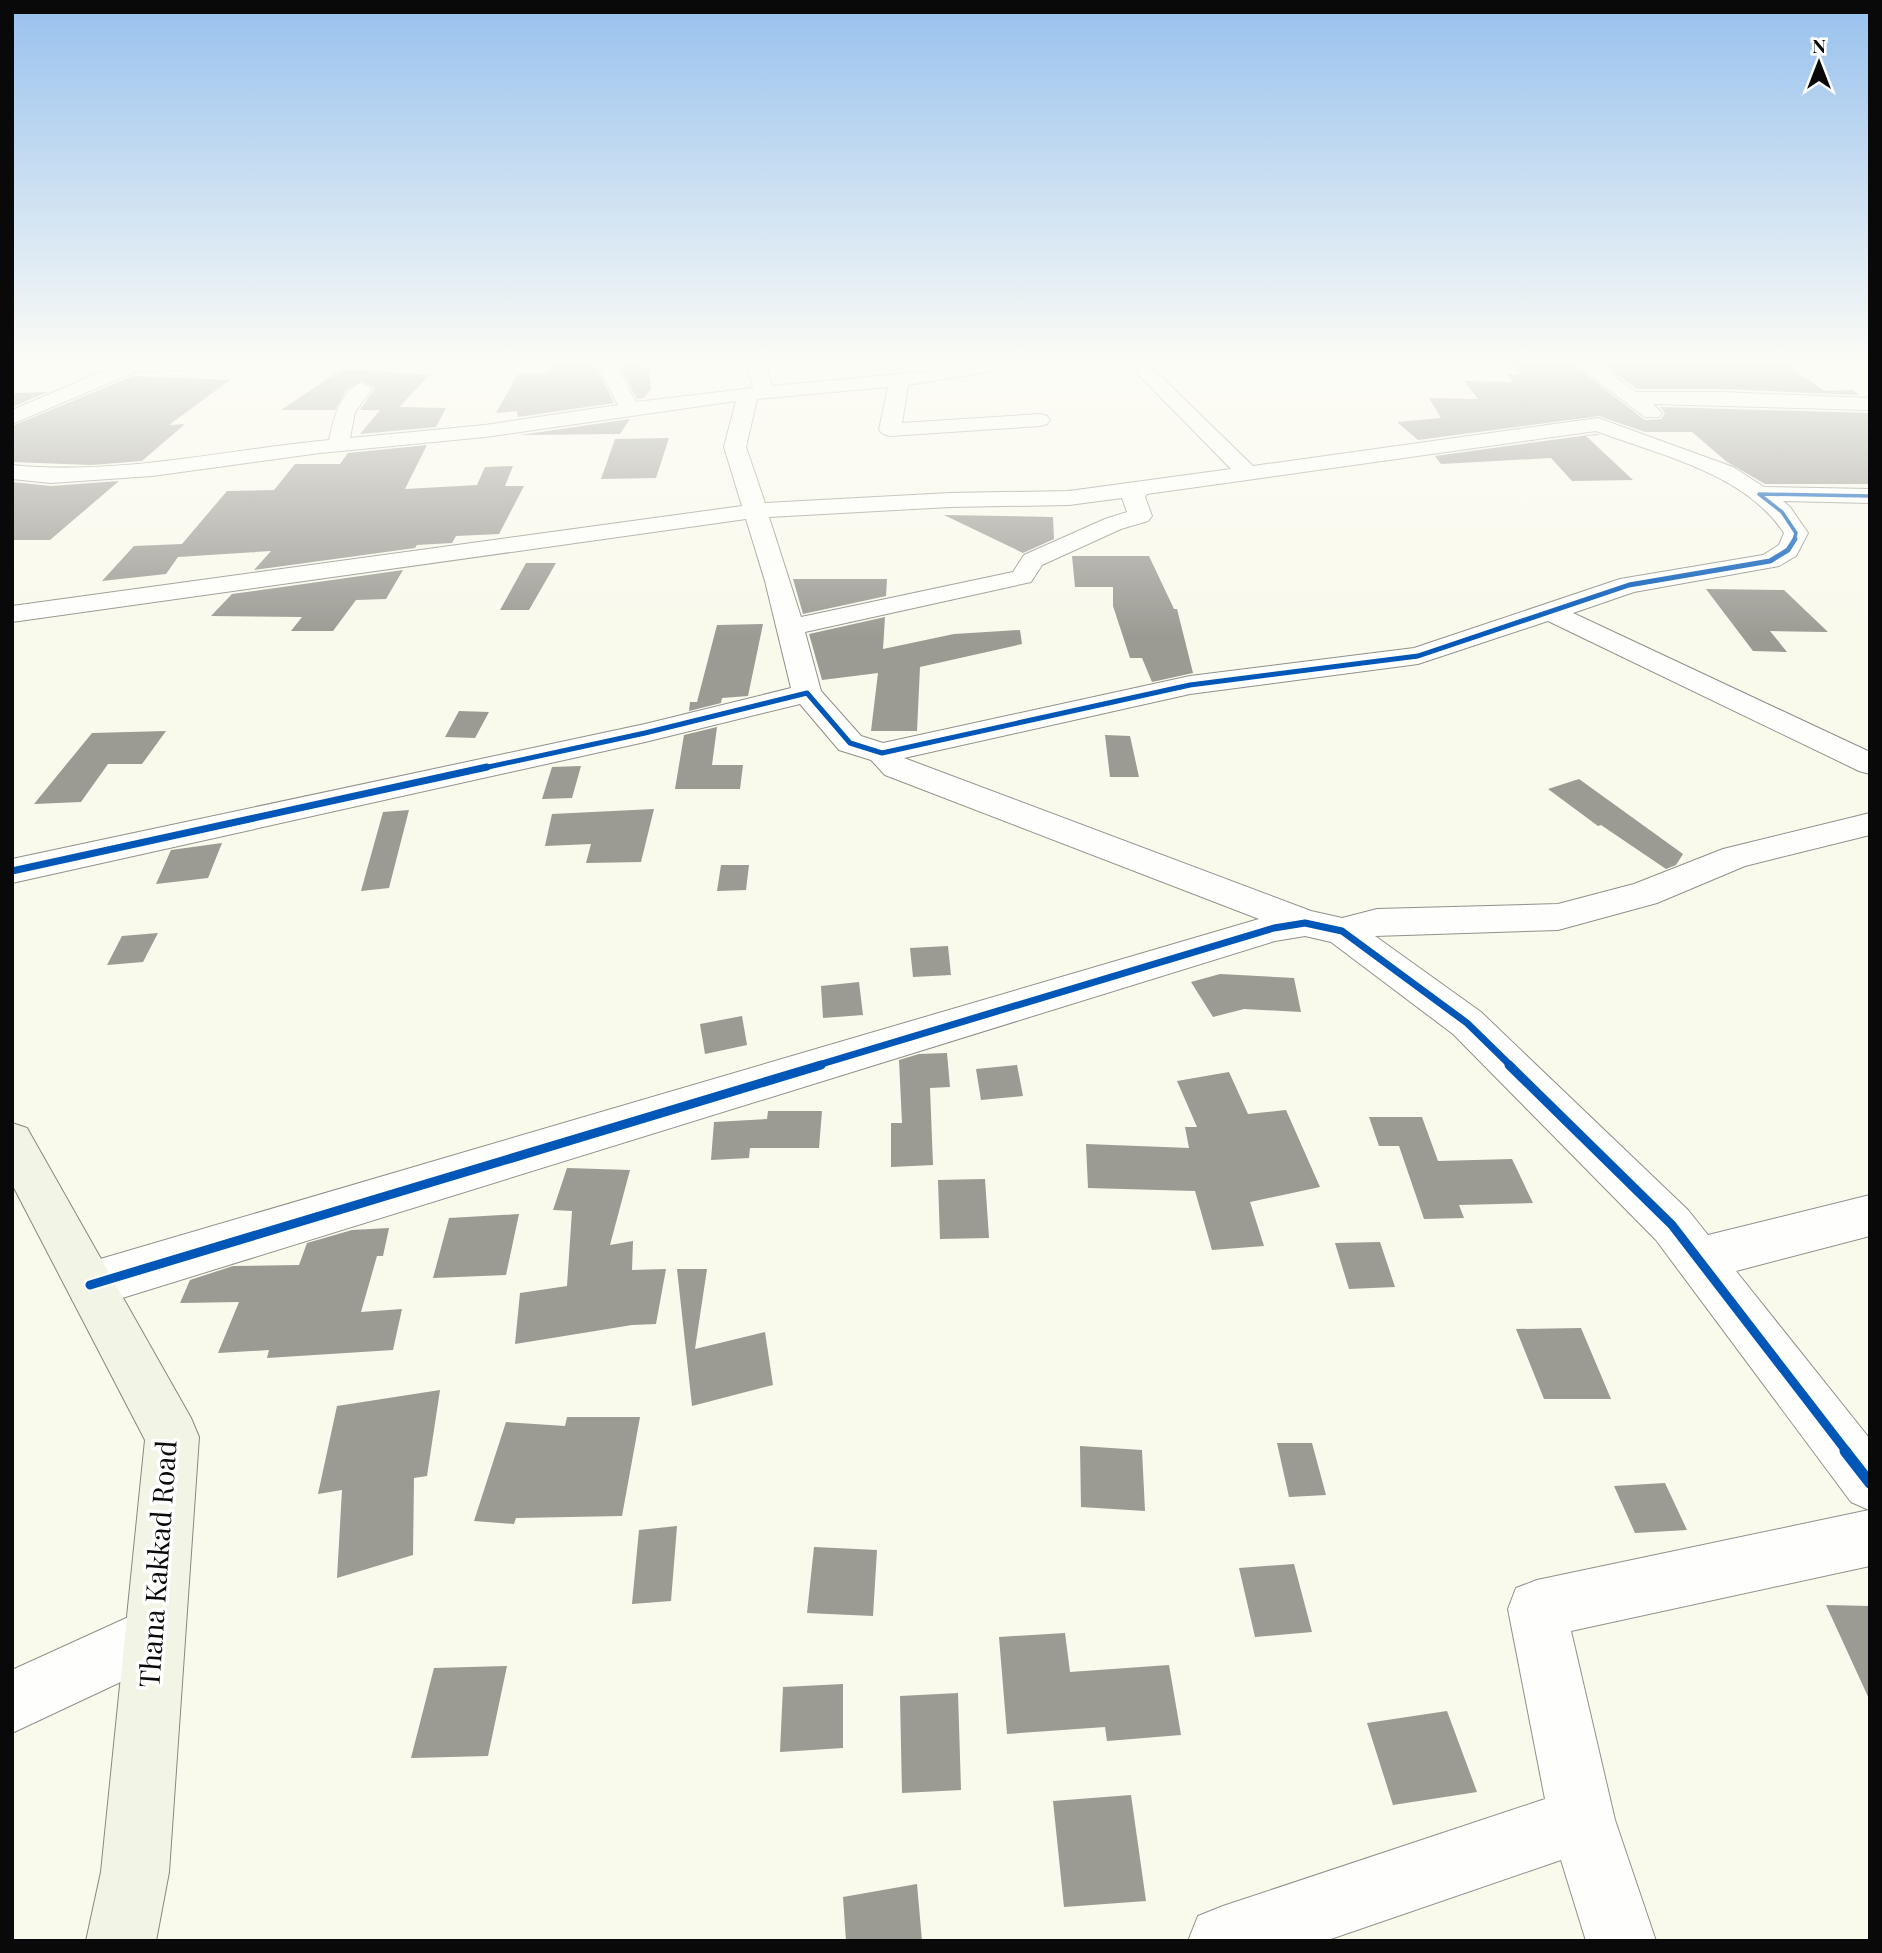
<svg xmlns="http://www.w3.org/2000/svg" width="1882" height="1953" viewBox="0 0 1882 1953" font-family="'Playfair Display',serif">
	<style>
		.building { fill: #9b9a93 }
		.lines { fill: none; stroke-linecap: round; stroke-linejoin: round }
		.street-casing { stroke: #91918b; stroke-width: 2 }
		.secondary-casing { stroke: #888882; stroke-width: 2 }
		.street { fill: #fefefc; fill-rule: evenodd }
		.secondary { fill: #f2f4e6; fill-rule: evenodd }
		.cycleway-far4-casing { stroke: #fff; stroke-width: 6 }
		.cycleway-far3-casing { stroke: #fff; stroke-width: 9 }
		.cycleway-far2-casing { stroke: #fff; stroke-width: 11 }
		.cycleway-far1-casing { stroke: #fff; stroke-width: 13 }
		.cycleway-casing { stroke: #fff; stroke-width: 16 }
		.cycleway-far4 { stroke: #0057b8; stroke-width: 3.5 }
		.cycleway-far3 { stroke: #0057b8; stroke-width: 5 }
		.cycleway-far2 { stroke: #0057b8; stroke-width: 7 }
		.cycleway-far1 { stroke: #0057b8; stroke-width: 9 }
		.cycleway { stroke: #0057b8; stroke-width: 11 }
		.labels { text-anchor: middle; stroke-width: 7; stroke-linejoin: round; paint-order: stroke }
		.near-street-label { font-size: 28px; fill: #090909; stroke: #fff }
	</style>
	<rect width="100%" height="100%" fill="#f9f9ec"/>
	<path class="building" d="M 553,363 L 594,363 L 614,403 L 518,417 L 517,411 L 496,413 L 518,374 L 549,373 Z
		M 618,363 L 646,363 L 643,369 L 649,369 L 651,389 L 644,398 L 637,399 Z
		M 1571,363 L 1645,420 L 1661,419 L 1665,413 L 1660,407 L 1870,413 L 1870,484 L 1765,484 L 1727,462 L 1692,432 L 1645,432 L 1599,416 L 1418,440 L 1397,422 L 1441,418 L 1429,398 L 1478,399 L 1464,381 L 1514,382 L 1507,374 L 1522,374 L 1511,364 Z
		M 1601,363 L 1785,363 L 1824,391 L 1852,390 L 1859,395 L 1721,389 L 1637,389 Z
		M 342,369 L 430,375 L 399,407 L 446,408 L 436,427 L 360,434 L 380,410 L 360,410 L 375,388 L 361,381 L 346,390 L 335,410 L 281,410 Z
		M 133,376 L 230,380 L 169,425 L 185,424 L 142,461 L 91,465 L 12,462 L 12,426 Z
		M 48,392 L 12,407 L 12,393 Z
		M 630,419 L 620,434 L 520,435 Z
		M 1596,434 L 1600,435 L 1586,436 L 1633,480 L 1572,481 L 1551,458 L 1441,464 L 1435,456 Z
		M 669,438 L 656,478 L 601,479 L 615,439 Z
		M 427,445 L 405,489 L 477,485 L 485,467 L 513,466 L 505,486 L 524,486 L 499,534 L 456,536 L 452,543 L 417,545 L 415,548 L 254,570 L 271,551 L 178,557 L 166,574 L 102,581 L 134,546 L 182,544 L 227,491 L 274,490 L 295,464 L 340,464 L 348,453 Z
		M 119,481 L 50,540 L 12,540 L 12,482 L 51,486 Z
		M 944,515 L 1053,517 L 1054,539 L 1023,553 Z
		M 1072,556 L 1149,556 L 1174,609 L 1177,609 L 1193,673 L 1152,682 L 1142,658 L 1130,658 L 1113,606 L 1113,587 L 1075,587 Z
		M 526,563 L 556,563 L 529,610 L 500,610 Z
		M 403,570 L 386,599 L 356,600 L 333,631 L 291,631 L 302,617 L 211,616 L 232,594 Z
		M 793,579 L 887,579 L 886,596 L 803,614 Z
		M 1706,589 L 1784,590 L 1828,632 L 1770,631 L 1787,652 L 1753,651 Z
		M 885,617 L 883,649 L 954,634 L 1020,630 L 1022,644 L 920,667 L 917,731 L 871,731 L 878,673 L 822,680 L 809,634 Z
		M 763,624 L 748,696 L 722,698 L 721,703 L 689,711 L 690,702 L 697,702 L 717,625 Z
		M 459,711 L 489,712 L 475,738 L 445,737 Z
		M 717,727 L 712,765 L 743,765 L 740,789 L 675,789 L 684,735 Z
		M 166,731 L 142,764 L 108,764 L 81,802 L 34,804 L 92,733 Z
		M 1105,735 L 1130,736 L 1139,777 L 1110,777 Z
		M 581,766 L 572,798 L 542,799 L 552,767 Z
		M 1579,779 L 1683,854 L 1676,865 L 1666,869 L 1601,825 L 1598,826 L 1548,789 Z
		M 654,809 L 641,862 L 586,863 L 591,844 L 545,846 L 552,814 Z
		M 409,810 L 389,888 L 361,891 L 383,812 Z
		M 222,843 L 208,878 L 156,884 L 171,850 Z
		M 721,865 L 749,865 L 746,890 L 717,891 Z
		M 158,933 L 143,962 L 107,965 L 122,936 Z
		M 948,946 L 951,975 L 913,977 L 910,948 Z
		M 1220,974 L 1294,978 L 1301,1012 L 1244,1009 L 1213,1017 L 1191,982 Z
		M 859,982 L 863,1015 L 823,1018 L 821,986 Z
		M 742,1016 L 747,1045 L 705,1054 L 700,1024 Z
		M 947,1053 L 950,1087 L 930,1088 L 933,1165 L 891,1167 L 891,1123 L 902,1123 L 899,1060 L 919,1054 Z
		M 1017,1065 L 1023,1096 L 981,1100 L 976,1069 Z
		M 1229,1072 L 1248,1114 L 1286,1110 L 1320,1187 L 1250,1202 L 1264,1246 L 1212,1250 L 1195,1191 L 1088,1188 L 1086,1144 L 1189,1148 L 1185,1127 L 1197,1127 L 1177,1081 Z
		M 768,1111 L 822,1111 L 819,1148 L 750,1148 L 749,1158 L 711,1160 L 714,1122 L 767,1119 Z
		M 1369,1117 L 1422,1117 L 1438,1161 L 1512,1159 L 1533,1203 L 1459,1205 L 1464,1218 L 1424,1219 L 1399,1146 L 1379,1146 Z
		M 567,1168 L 630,1170 L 610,1245 L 633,1241 L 632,1270 L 666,1269 L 656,1324 L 632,1325 L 515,1344 L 520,1293 L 567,1286 L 572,1211 L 553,1210 Z
		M 985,1179 L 989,1238 L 940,1239 L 938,1180 Z
		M 519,1214 L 506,1275 L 433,1278 L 449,1218 Z
		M 389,1228 L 383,1256 L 377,1256 L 361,1312 L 402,1309 L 393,1350 L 267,1358 L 269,1350 L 218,1353 L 239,1302 L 180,1303 L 190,1280 L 233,1266 L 299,1265 L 307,1243 L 352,1230 Z
		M 1380,1242 L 1395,1287 L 1349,1289 L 1335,1243 Z
		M 677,1269 L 707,1269 L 695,1349 L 765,1332 L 773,1385 L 692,1406 Z
		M 1581,1328 L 1611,1399 L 1544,1399 L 1516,1329 Z
		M 440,1390 L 427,1476 L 414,1478 L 413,1555 L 337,1578 L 342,1490 L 318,1494 L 337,1406 Z
		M 567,1417 L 640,1417 L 622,1516 L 516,1518 L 514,1524 L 474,1521 L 506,1422 L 565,1426 Z
		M 1277,1443 L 1312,1443 L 1326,1495 L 1289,1497 Z
		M 1080,1446 L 1142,1450 L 1145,1511 L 1081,1507 Z
		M 1665,1483 L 1687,1530 L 1635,1533 L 1614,1486 Z
		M 677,1526 L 671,1601 L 632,1604 L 639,1530 Z
		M 814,1547 L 877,1550 L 873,1616 L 807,1613 Z
		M 1294,1564 L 1312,1632 L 1255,1637 L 1239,1568 Z
		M 1826,1605 L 1870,1606 L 1870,1701 Z
		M 1065,1633 L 1070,1672 L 1169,1665 L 1181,1735 L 1107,1741 L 1105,1727 L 1007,1734 L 999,1637 Z
		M 507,1666 L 488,1756 L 411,1758 L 434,1668 Z
		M 843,1684 L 843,1748 L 780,1752 L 783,1687 Z
		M 958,1693 L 961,1790 L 902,1793 L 900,1696 Z
		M 1447,1711 L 1477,1792 L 1393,1805 L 1367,1723 Z
		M 1131,1795 L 1146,1901 L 1064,1907 L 1053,1801 Z
		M 917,1884 L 922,1941 L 846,1941 L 843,1897 Z"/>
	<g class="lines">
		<defs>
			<path id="street" d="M 122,363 L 238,363 L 229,369 L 137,371 L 12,424 L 12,410 Z
				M 596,363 L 615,363 L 636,402 L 753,388 L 747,363 L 766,363 L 772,386 L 931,371 L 972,363 L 1012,363 L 1003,369 L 908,385 L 902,423 L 1040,414 L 1047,416 L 1050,420 L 1047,424 L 1040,426 L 890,436 L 883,434 L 879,430 L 888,387 L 757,399 L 746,447 L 765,503 L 950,493 L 1069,491 L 1231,469 L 1127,363 L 1147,363 L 1253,466 L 1598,418 L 1733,467 L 1764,487 L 1870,489 L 1870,503 L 1783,501 L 1790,507 L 1808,533 L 1796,556 L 1779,566 L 1634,592 L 1573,613 L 1870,752 L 1870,774 L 1859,771 L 1548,621 L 1418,664 L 1190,694 L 904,758 L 1311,911 L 1342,918 L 1377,909 L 1558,904 L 1634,884 L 1723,849 L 1870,813 L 1870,835 L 1745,866 L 1657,903 L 1558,930 L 1375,936 L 1481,1012 L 1688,1210 L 1708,1235 L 1870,1195 L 1870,1236 L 1736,1271 L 1870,1439 L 1870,1566 L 1571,1631 L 1615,1820 L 1656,1941 L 1586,1941 L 1561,1860 L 1325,1941 L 1188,1941 L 1198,1916 L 1223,1906 L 1545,1799 L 1508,1609 L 1516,1588 L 1537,1580 L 1869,1510 L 1851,1502 L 1656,1240 L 1453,1034 L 1331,942 L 1305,936 L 1275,941 L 90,1308 L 73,1301 L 66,1285 L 73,1269 L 90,1262 L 1259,919 L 885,775 L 871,760 L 839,750 L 800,704 L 645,742 L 12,883 L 12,859 L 645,724 L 791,688 L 765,581 L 746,519 L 12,622 L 12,606 L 742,506 L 724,447 L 736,401 L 485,437 L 320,453 L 152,476 L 51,483 L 12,479 L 12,465 C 118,476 224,450 329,440 C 333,421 340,389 362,383 L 372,389 L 355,412 L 350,438 L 485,425 L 618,405 ZM 1596,431 C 1659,455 1745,473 1784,533 L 1779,545 L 1763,555 L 1620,579 L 1414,648 L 1190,676 L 883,743 L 861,736 L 821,691 L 805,632 L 1031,582 L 1042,565 L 1121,529 L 1148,521 L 1152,516 L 1145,497 L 1147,494 ZM 1122,498 L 1127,512 L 1105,519 L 1024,555 L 1013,572 L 801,617 L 769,517 L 950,507 L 1069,505 Z
				M 1574,363 L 1596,363 L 1636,392 L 1721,392 L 1870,398 L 1870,410 L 1653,404 L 1662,413 L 1659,417 L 1645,417 Z
				M 155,1605 L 176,1614 L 185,1635 L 176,1656 L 12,1733 L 12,1670 Z"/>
			<path id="secondary" d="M 12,1123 L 27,1128 L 191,1418 L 199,1437 L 169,1872 L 156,1941 L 86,1941 L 101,1872 L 145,1440 L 12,1184 Z"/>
		</defs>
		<use href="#street" class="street-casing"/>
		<use href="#secondary" class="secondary-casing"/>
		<use href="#street" class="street"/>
		<use href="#secondary" class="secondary"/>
		<defs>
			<path id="cycleway-far4" d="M 1794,540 L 1796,533 L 1782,512 L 1759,494 L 1870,496"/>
			<path id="cycleway-far3" d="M 479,769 L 645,733 L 807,693 L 850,743 L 882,753 L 1190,685 L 1418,656 L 1629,585 L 1770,561 L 1788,550 L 1795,539"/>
			<path id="cycleway-far2" d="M 12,871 L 487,767
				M 815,1066 L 1274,928 L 1305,923 L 1342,931 L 1467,1023 L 1511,1066"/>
			<path id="cycleway-far1" d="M 1509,1065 L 1672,1225 L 1847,1452
				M 90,1285 L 821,1065"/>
			<path id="cycleway" d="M 1845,1451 L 1870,1483"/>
		</defs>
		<use href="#cycleway-far4" class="cycleway-far4-casing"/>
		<use href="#cycleway-far3" class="cycleway-far3-casing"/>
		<use href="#cycleway-far2" class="cycleway-far2-casing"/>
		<use href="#cycleway-far1" class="cycleway-far1-casing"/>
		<use href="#cycleway" class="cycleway-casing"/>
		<use href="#cycleway-far4" class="cycleway-far4"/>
		<use href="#cycleway-far3" class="cycleway-far3"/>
		<use href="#cycleway-far2" class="cycleway-far2"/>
		<use href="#cycleway-far1" class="cycleway-far1"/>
		<use href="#cycleway" class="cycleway"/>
	</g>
	<linearGradient id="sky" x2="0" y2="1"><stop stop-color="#97c1ee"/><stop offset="0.57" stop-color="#fcfcf6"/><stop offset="1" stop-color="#fcfcf6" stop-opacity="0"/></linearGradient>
	<rect width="1882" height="637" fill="url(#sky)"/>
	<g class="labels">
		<g class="near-street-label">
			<text transform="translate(158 1564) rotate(-86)" y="10">Thana Kakkad Road</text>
		</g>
	</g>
	<rect width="1882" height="1953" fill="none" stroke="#090909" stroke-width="28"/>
	<g transform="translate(1819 63)" stroke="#ffffff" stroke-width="5" paint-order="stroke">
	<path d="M0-5L12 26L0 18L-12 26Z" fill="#090909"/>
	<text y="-10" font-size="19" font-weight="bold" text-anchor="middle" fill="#090909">N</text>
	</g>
</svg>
